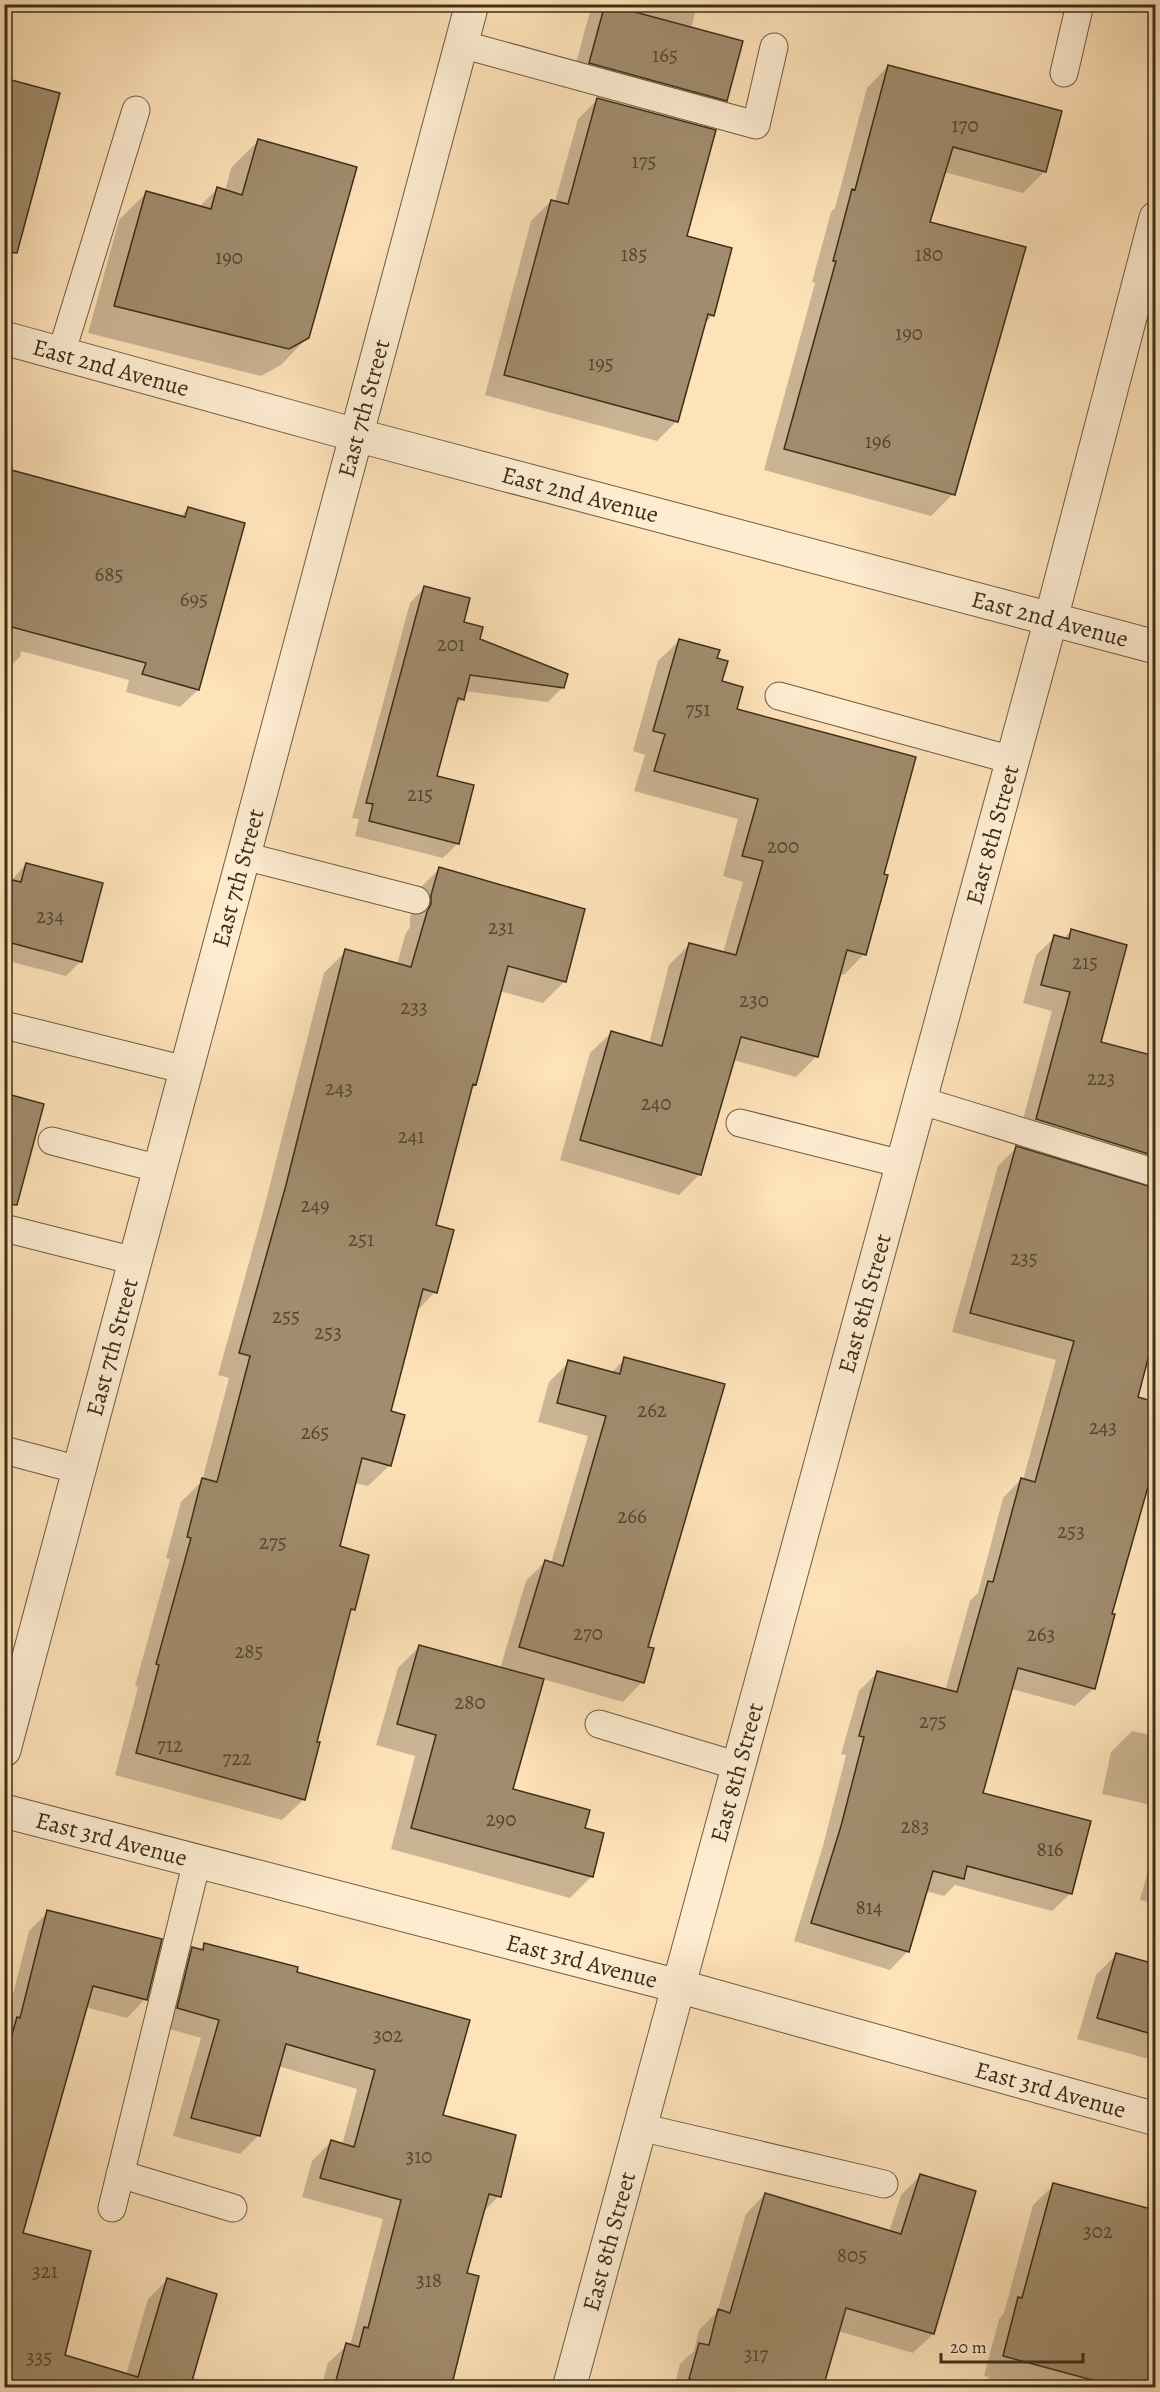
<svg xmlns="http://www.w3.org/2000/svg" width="1160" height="2392" viewBox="0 0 1160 2392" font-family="Alegreya,serif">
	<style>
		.shadow { fill: #0003 }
		.building { fill: #a18c6d; stroke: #3d2f1b; stroke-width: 1.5 }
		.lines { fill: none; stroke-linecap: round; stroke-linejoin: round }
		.service-casing { stroke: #6d5c42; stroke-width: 29 }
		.minor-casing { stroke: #6d5c42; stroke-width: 35 }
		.service { stroke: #feecd1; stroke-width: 27 }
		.minor { stroke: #feecd1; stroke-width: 33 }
		.labels { text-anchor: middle; stroke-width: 6; stroke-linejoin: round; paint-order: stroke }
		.number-label { font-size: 21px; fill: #564630 }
		.street-label { font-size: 24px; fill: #3d2f1b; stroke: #feecd1 }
	</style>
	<rect width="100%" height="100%" fill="#fee2b8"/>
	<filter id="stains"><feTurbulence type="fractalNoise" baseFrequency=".00333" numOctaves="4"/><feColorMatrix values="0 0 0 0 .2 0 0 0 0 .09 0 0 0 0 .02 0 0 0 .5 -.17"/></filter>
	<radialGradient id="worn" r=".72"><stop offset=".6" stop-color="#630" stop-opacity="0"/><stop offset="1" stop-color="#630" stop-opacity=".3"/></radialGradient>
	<path class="shadow" d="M 592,4 L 697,4 L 691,29 L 726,100 L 707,119 L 571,81 Z
		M 888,66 L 1060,112 L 1044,172 L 1023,193 L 944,172 L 928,223 L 953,494 L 931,516 L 764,470 L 815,283 L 812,282 L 831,212 L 835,208 L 867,88 Z
		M 598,99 L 686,237 L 713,315 L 703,325 L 677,421 L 657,441 L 485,395 L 531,221 L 551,201 L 555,202 L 578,119 Z
		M 258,141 L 308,337 L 281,365 L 261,376 L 88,333 L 119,220 L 146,193 L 199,207 L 217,189 L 225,191 L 231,168 Z
		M 4,470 L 180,517 L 188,509 L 198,690 L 180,707 L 126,692 L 129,680 L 21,651 L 20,657 L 4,672 Z
		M 425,587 L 479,640 L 563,687 L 548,702 L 464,691 L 462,699 L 453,708 L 435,777 L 458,843 L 443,858 L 355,836 L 359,819 L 352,818 L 410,603 Z
		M 679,641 L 715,659 L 721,682 L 735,710 L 882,875 L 864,954 L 844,975 L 839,974 L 817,1056 L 796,1077 L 733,1060 L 700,1174 L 679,1195 L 560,1160 L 590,1053 L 611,1033 L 649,1044 L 669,965 L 690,944 L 723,953 L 743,882 L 723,876 L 738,819 L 634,791 L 645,755 L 633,751 L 658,661 Z
		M 26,864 L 81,961 L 66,976 L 4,960 L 4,884 L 11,881 Z
		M 439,869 L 565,981 L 543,1003 L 500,991 L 474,1084 L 470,1088 L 434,1226 L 435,1292 L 416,1312 L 389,1412 L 390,1465 L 368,1486 L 354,1483 L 338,1547 L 353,1609 L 349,1614 L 315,1743 L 304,1799 L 282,1820 L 115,1775 L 138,1687 L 135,1686 L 170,1559 L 166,1558 L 181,1502 L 202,1481 L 229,1378 L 218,1375 L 264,1208 L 324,973 L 346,951 L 397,965 L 405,935 L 410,927 L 410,918 L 418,890 Z
		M 1071,931 L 1100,1043 L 1156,1058 L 1156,1326 L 1136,1399 L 1156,1404 L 1156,1455 L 1111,1615 L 1094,1688 L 1075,1706 L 1011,1689 L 981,1794 L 1071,1893 L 1052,1911 L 955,1885 L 944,1896 L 926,1891 L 908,1951 L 890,1970 L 794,1941 L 823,1846 L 846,1755 L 841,1754 L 859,1691 L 878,1672 L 945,1691 L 970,1601 L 978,1593 L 1003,1498 L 1021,1479 L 1023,1480 L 1056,1360 L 952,1332 L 998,1166 L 1016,1148 L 1154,1190 L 1150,1181 L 1018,1138 L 1052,1011 L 1023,1003 L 1036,955 L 1055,937 L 1063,939 Z
		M 4,1319 L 11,1320 L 4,1344 Z
		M 625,1359 L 647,1648 L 642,1682 L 623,1702 L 543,1679 L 511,1790 L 584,1829 L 592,1876 L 570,1898 L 391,1849 L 415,1756 L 376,1745 L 398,1668 L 419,1647 L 500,1669 L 526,1581 L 545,1562 L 551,1563 L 588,1436 L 538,1422 L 549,1382 L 569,1362 L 611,1373 Z
		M 1132,1731 L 1156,1736 L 1156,1806 L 1102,1794 L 1111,1752 Z
		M 1156,1842 L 1156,1904 L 1140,1900 Z
		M 48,1912 L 145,1999 L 127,2018 L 85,2007 L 21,2234 L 63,2356 L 126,2375 L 148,2299 L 167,2280 L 191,2377 L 227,2388 L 4,2388 L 4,2029 L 29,1931 Z
		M 205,1945 L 295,1973 L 441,2116 L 499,2196 L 481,2214 L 465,2275 L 450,2388 L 321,2388 L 328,2363 L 351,2342 L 383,2219 L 302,2197 L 312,2161 L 331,2142 L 342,2145 L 357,2089 L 278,2066 L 259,2135 L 240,2154 L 173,2136 L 201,2038 L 159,2026 L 174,1967 L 193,1949 L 199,1950 Z
		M 1117,1954 L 1156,1965 L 1156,2061 L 1077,2039 L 1096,1975 Z
		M 920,2176 L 974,2192 L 933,2334 L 913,2353 L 838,2331 L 822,2388 L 674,2388 L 680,2364 L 694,2351 L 699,2330 L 717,2312 L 746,2214 L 765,2194 L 889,2232 L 901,2195 Z
		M 1054,2185 L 1156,2212 L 1156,2388 L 986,2388 L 989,2377 L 984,2376 L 999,2319 L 1004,2313 L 1033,2205 Z"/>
	<path class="building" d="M 605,4 L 743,41 L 727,101 L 589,63 Z
		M 888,65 L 1062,111 L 1046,172 L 953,147 L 930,222 L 1026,247 L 955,495 L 784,449 L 836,261 L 833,261 L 852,189 L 855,190 Z
		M 4,78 L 60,93 L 17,253 L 4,252 Z
		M 597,98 L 716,130 L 687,236 L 732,248 L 714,316 L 708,314 L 678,422 L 504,375 L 551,200 L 568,204 Z
		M 258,139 L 357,167 L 309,338 L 289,349 L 114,306 L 146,191 L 211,209 L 217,187 L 242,195 Z
		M 4,468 L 185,517 L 188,507 L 245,523 L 199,690 L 142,674 L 146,663 L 4,625 Z
		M 424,586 L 470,598 L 464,622 L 483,627 L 480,639 L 568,674 L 564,688 L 470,675 L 464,700 L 458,698 L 437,776 L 474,785 L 459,844 L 369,821 L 373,804 L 366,803 Z
		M 679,639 L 720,650 L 717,658 L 728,661 L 722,681 L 743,687 L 737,709 L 916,757 L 884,874 L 888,875 L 866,955 L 847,950 L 818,1057 L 741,1037 L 701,1175 L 580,1140 L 611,1031 L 662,1046 L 689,943 L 736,955 L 763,861 L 742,856 L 758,799 L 654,771 L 665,734 L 653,731 Z
		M 26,863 L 103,883 L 82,962 L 4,941 L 4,878 L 21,882 Z
		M 439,867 L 585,909 L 566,982 L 508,966 L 476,1085 L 473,1084 L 436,1225 L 454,1230 L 437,1293 L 423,1289 L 391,1411 L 405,1415 L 391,1466 L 362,1458 L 340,1546 L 369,1555 L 355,1610 L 351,1609 L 317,1742 L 320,1742 L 305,1800 L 136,1753 L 159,1665 L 156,1664 L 191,1538 L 187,1537 L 202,1478 L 217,1482 L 250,1356 L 239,1353 L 286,1185 L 345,949 L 411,967 L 427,912 L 431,904 L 431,895 Z
		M 1071,929 L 1127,945 L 1101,1042 L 1155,1056 L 1155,1156 L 1036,1119 L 1070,992 L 1041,985 L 1054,935 L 1069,939 Z
		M 4,1093 L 44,1104 L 17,1205 L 4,1204 Z
		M 1016,1146 L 1155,1188 L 1155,1332 L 1138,1397 L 1155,1402 L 1155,1462 L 1112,1614 L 1115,1614 L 1095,1689 L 1018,1668 L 983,1793 L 1091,1821 L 1072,1894 L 967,1866 L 964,1879 L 933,1871 L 909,1952 L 811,1923 L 841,1826 L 864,1737 L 859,1736 L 877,1671 L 957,1692 L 988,1581 L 993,1582 L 1021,1478 L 1035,1482 L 1074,1341 L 970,1313 Z
		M 624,1357 L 725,1384 L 648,1647 L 654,1648 L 644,1683 L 519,1647 L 545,1560 L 563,1566 L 606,1416 L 557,1403 L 568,1360 L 620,1374 Z
		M 419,1645 L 544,1679 L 513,1789 L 590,1810 L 585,1828 L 604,1833 L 593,1877 L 411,1828 L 436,1735 L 397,1724 Z
		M 47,1910 L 162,1939 L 147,2000 L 93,1986 L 23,2233 L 91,2251 L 65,2355 L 138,2377 L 167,2278 L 217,2294 L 190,2388 L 4,2388 L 4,2062 L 17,2017 L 20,2018 Z
		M 204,1943 L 298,1967 L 297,1972 L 470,2020 L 443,2115 L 516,2135 L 501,2197 L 489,2194 L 467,2273 L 479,2276 L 451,2388 L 334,2388 L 346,2343 L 359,2347 L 364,2327 L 368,2328 L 401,2200 L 320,2178 L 331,2140 L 354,2147 L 375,2070 L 286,2044 L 260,2136 L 191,2118 L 219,2020 L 177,2008 L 192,1947 L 203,1950 Z
		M 1116,1953 L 1155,1964 L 1155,2035 L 1097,2018 Z
		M 920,2174 L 976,2191 L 934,2334 L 846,2308 L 823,2388 L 719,2388 L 689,2379 L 699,2343 L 709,2345 L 718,2309 L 730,2313 L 765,2193 L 901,2234 Z
		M 1053,2183 L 1155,2210 L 1155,2388 L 1122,2388 L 1003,2356 L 1018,2297 L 1022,2298 Z"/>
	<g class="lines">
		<defs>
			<path id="service" d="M 461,44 L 756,125 L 774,47
				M 1064,73 L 1080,4
				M 61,354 L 136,110
				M 779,696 L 1012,760
				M 244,856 L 416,900
				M 4,1025 L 186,1070
				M 919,1100 L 1156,1173
				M 740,1123 L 902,1164
				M 52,1141 L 160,1169
				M 4,1228 L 135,1261
				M 4,1450 L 79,1470
				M 599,1724 L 738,1766
				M 640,2127 L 884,2184
				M 120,2174 L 233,2208
				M 112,2208 L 197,1861"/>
			<g id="minor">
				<path id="s1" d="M 4,338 L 356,435 L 1156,647"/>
				<path id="s2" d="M 4,1750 L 472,4"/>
				<path id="s3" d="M 4,1811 L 678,1986 L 1156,2119"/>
				<path id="s4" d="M 569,2388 L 1051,619 L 1156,218"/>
			</g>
		</defs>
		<use href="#service" class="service-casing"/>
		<use href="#minor" class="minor-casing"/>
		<use href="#service" class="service"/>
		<use href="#minor" class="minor"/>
	</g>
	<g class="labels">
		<g class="number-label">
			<text x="665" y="62">165</text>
			<text x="965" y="132">170</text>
			<text x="644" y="168">175</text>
			<text x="634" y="261">185</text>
			<text x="929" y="261">180</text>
			<text x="229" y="264">190</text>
			<text x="909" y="340">190</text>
			<text x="601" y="370">195</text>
			<text x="878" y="448">196</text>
			<text x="109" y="581">685</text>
			<text x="194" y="606">695</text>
			<text x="451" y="651">201</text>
			<text x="698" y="716">751</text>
			<text x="420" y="801">215</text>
			<text x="783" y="853">200</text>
			<text x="50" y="923">234</text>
			<text x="501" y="934">231</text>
			<text x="1085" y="969">215</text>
			<text x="754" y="1007">230</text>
			<text x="414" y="1014">233</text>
			<text x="1101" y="1085">223</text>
			<text x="339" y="1095">243</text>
			<text x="656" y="1110">240</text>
			<text x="411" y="1143">241</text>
			<text x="315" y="1212">249</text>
			<text x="361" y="1246">251</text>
			<text x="1024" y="1265">235</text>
			<text x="286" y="1323">255</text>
			<text x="328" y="1339">253</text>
			<text x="652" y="1417">262</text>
			<text x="1103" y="1434">243</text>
			<text x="315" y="1439">265</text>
			<text x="632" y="1523">266</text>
			<text x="1071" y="1538">253</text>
			<text x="273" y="1549">275</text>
			<text x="588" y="1640">270</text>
			<text x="1041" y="1641">263</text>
			<text x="249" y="1658">285</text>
			<text x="470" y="1709">280</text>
			<text x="933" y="1728">275</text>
			<text x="170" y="1752">712</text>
			<text x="237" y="1765">722</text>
			<text x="501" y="1826">290</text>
			<text x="915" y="1833">283</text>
			<text x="1050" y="1856">816</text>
			<text x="869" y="1914">814</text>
			<text x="388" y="2042">302</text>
			<text x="419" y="2163">310</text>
			<text x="1098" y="2238">302</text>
			<text x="852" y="2262">805</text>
			<text x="45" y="2278">321</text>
			<text x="429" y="2287">318</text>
			<text x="756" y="2361">317</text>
			<text x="39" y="2364">335</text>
		</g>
		<g class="street-label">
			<text dy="8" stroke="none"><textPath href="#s1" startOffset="111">East 2nd Avenue</textPath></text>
			<text dy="8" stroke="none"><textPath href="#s2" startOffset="1389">East 7th Street</textPath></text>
			<text dy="8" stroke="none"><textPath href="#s1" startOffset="597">East 2nd Avenue</textPath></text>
			<text dy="8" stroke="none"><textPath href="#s1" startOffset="1083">East 2nd Avenue</textPath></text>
			<text dy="8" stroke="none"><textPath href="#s4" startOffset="1610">East 8th Street</textPath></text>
			<text dy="8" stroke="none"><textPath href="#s2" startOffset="903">East 7th Street</textPath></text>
			<text dy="8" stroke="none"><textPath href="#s4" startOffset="1124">East 8th Street</textPath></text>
			<text dy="8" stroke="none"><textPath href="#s2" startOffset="417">East 7th Street</textPath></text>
			<text dy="8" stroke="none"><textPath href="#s4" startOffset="638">East 8th Street</textPath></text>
			<text dy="8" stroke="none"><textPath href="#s3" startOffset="111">East 3rd Avenue</textPath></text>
			<text dy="8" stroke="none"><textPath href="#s3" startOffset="597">East 3rd Avenue</textPath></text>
			<text dy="8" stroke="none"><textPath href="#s3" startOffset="1083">East 3rd Avenue</textPath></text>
			<text dy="8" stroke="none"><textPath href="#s4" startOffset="152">East 8th Street</textPath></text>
		</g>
	</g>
	<rect width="1160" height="2392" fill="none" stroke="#fee2b8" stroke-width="24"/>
	<rect x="6" y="6" width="1148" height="2380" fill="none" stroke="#3d2f1b" stroke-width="3"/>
	<rect x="12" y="12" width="1136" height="2368" fill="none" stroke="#3d2f1b" stroke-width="1.5"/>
	<path d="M941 2353v9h142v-9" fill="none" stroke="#3d2f1b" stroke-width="3"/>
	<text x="950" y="2353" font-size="18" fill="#3d2f1b" stroke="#feecd1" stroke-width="4.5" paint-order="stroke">20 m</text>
	<rect width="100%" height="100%" filter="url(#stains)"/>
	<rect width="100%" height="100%" fill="url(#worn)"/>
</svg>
